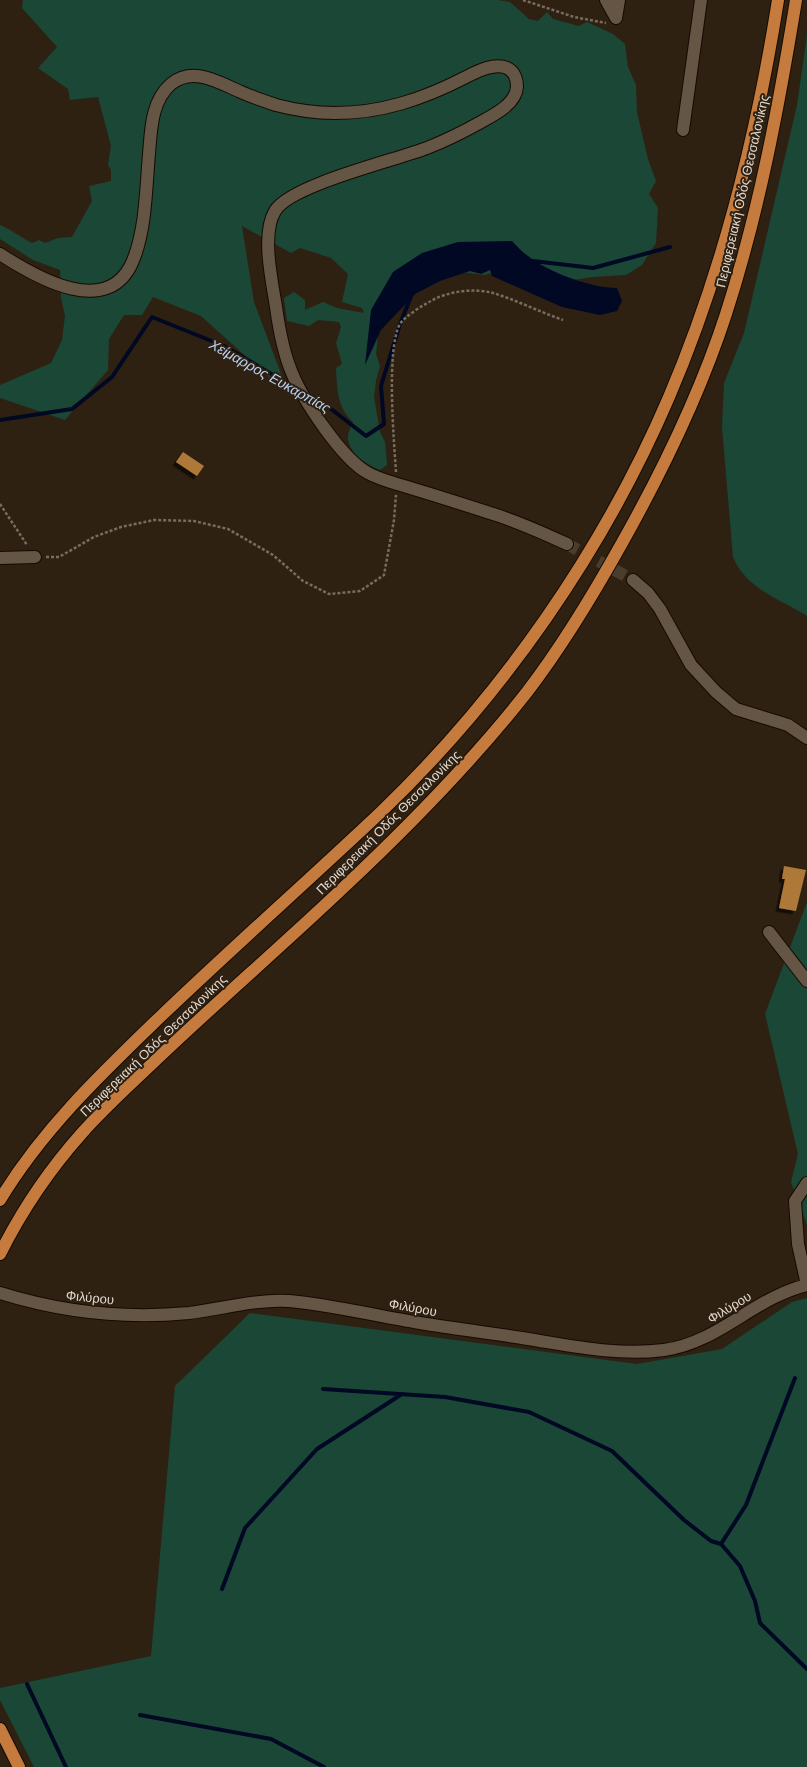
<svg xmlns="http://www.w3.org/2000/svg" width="807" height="1767" viewBox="0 0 807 1767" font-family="Helvetica,sans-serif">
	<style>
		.green { fill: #1a4736 }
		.water { fill: #000823 }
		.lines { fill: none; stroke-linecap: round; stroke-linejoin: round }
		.stream { stroke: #000823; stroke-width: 4 }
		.building { fill: #ae7938; filter: url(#shadow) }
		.minor-tunnel { stroke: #4a3d2e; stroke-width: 12; stroke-dasharray: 12 6; stroke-linecap: butt }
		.minor-casing { stroke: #160a01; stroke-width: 14 }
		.highway-casing { stroke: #160a01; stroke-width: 14 }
		.path { stroke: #786c5f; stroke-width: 2.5; stroke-dasharray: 3 2; stroke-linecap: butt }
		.minor { stroke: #645544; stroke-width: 12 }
		.highway { stroke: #c47b3d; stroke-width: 12 }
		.labels { text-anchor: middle; stroke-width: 4; stroke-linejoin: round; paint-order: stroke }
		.street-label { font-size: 13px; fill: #e2d9cf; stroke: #2f2112 }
		.water-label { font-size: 14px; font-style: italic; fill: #bbd4f6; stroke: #2f2112 }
	</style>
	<defs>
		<filter id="shadow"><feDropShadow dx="-3.5" dy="3.5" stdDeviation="0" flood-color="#0009"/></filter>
	</defs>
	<rect width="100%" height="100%" fill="#2f2112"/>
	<path class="green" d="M 23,0 L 498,0 L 510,2 L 529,19 L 538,21 L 547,12 L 553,19 L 579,26 L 587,22 L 613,34 L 625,44 L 628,67 L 636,85 L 637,112 L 648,159 L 656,181 L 649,194 L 658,208 L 656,243 L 642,265 L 626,275 L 593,277 L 532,286 L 495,272 L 485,275 L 461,272 L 424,272 L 386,319 L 378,336 L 376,354 L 380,366 L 376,381 L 374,397 L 380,432 L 385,442 L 387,465 L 380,470 C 367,465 348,453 348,437 C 348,433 351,426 353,422 C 337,408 337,388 336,368 L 342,364 L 336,343 L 341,327 L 339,322 L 318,320 L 309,326 L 287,321 L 284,298 L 294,292 L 305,300 L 305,310 L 323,302 L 337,308 L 364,313 L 362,308 L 342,302 L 348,274 L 331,258 L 300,248 L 291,253 L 242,226 L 254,302 L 289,395 L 201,316 L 153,297 L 142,315 L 124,315 L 109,339 L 108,370 L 65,420 L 0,398 L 0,385 L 51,363 L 62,340 L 65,316 L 61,298 L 60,270 L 33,260 L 0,239 L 0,225 C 12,230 20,237 32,243 L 39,240 L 45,243 L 58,238 L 72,237 L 92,201 L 89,186 L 111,181 L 111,170 L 108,165 L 111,146 L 98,97 L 70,100 L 68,89 L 38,68 L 57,47 L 22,8 Z
		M 807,35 L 807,616 C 780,599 746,589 733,557 L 722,427 L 724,383 L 744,333 L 797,105 Z
		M 807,902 L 807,1225 L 791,1182 L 798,1154 L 765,1014 Z
		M 807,1298 L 807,1767 L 34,1767 L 0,1700 L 0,1688 L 151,1656 L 175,1386 L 250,1313 L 637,1364 L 722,1349 L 792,1302 Z"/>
	<path class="water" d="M 512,241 C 517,246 522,252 528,256 C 548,272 591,288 617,288 L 622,301 L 617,311 L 600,315 L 562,307 L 492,276 L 490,270 L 481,274 L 470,271 L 440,281 L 415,294 L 381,330 L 365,365 L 371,310 L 393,272 L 422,253 L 458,242 Z"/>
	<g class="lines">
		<path class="stream" d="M 533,261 L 593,268 L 670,247
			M 307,394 L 322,402 L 366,436 L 384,424 L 381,386 L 400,324 L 412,294
			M 0,420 L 72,409 L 112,377 L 152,317 L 224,346 L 295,388
			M 323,1389 L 445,1397 L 529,1412 L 612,1451 L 684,1520 L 711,1541 L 721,1544 L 740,1566 L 755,1601 L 760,1623 L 807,1669
			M 721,1544 L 746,1505 L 795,1378
			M 222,1589 L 245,1528 L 317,1449 L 402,1394
			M 27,1684 L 66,1767
			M 140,1715 L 271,1739 L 324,1767"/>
	</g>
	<path class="building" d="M 183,452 L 204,466 L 197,476 L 176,462 Z
		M 784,866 L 806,870 L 796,911 L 779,908 L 785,879 L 782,879 Z"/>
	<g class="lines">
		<path class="minor-tunnel" d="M 567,544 L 633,580"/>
		<defs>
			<path id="minor" d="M 606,0 L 616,18
				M 616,18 L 619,0
				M 683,130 L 701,0
				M 0,254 C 37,278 111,321 134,258 C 146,227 146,187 149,154 C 151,131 151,101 171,84 C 193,66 218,82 241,92 C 252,97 264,101 276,105 C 295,110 315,113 335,113 C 382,113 423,99 464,78 C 476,72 494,62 507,68 C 514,71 517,79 517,87 C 516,104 494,115 481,122 C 463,132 445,141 427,148 C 396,160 290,185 275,211 C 261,234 272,281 276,307 C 279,329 283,352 292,373 C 303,400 342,459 368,473 C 377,478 387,481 397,484 C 428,493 459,503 490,513 C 517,521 541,532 567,544
				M 0,558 L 35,557
				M 633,580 L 648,593 L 660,609 L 691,665 L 716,692 L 736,709 L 788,725 L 807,738
				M 769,932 L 807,981
				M 807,1285 L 798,1244 L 795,1201 L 807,1183
				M 0,1293 C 61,1312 126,1319 189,1313 C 222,1309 256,1299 289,1301 C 333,1305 376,1316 420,1323 C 456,1329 492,1333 528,1339 C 572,1346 618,1356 664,1350 C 718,1343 755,1297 807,1285"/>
			<path id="highway" d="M 0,1200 C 42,1130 101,1074 159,1018 C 232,948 308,881 381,812 C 502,696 603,551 669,397 C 722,273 757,133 778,0
				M 0,1254 C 22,1210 49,1170 82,1133 C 105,1107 132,1083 158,1058 C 219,1000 283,945 344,887 C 409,826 472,762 527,692 C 563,645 593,595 622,543 C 663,470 700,394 726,314 C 759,212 779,105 796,0
				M 0,1729 L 19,1767"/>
		</defs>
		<use href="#minor" class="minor-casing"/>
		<use href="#highway" class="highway-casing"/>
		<path class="path" d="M 523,0 L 574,17 L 606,23
			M 396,472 C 394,442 386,348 400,324 C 404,317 423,305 431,301 C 448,291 474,288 493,293 C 516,300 540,312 563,320
			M 0,504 L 27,545
			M 46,557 L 59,557 L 94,537 L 121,527 L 154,520 L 194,521 L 228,529 L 273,555 L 303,581 L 329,594 L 360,591 L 384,575 L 394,520 L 396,495"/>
		<use href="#minor" class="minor"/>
		<use href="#highway" class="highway"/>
	</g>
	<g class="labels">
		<g class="street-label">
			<text transform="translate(742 191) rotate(-77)" y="5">Περιφερειακή Οδός Θεσσαλονίκης</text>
			<text transform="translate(388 822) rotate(-45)" y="5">Περιφερειακή Οδός Θεσσαλονίκης</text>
			<text transform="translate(153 1045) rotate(-44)" y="5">Περιφερειακή Οδός Θεσσαλονίκης</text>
			<text transform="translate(90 1297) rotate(6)" y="5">Φιλύρου</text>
			<text transform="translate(413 1307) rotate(10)" y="5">Φιλύρου</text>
			<text transform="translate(729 1307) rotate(-31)" y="5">Φιλύρου</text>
		</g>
		<g class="water-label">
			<text transform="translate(270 376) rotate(29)" y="5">Χείμαρρος Ευκαρπίας</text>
		</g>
	</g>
</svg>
